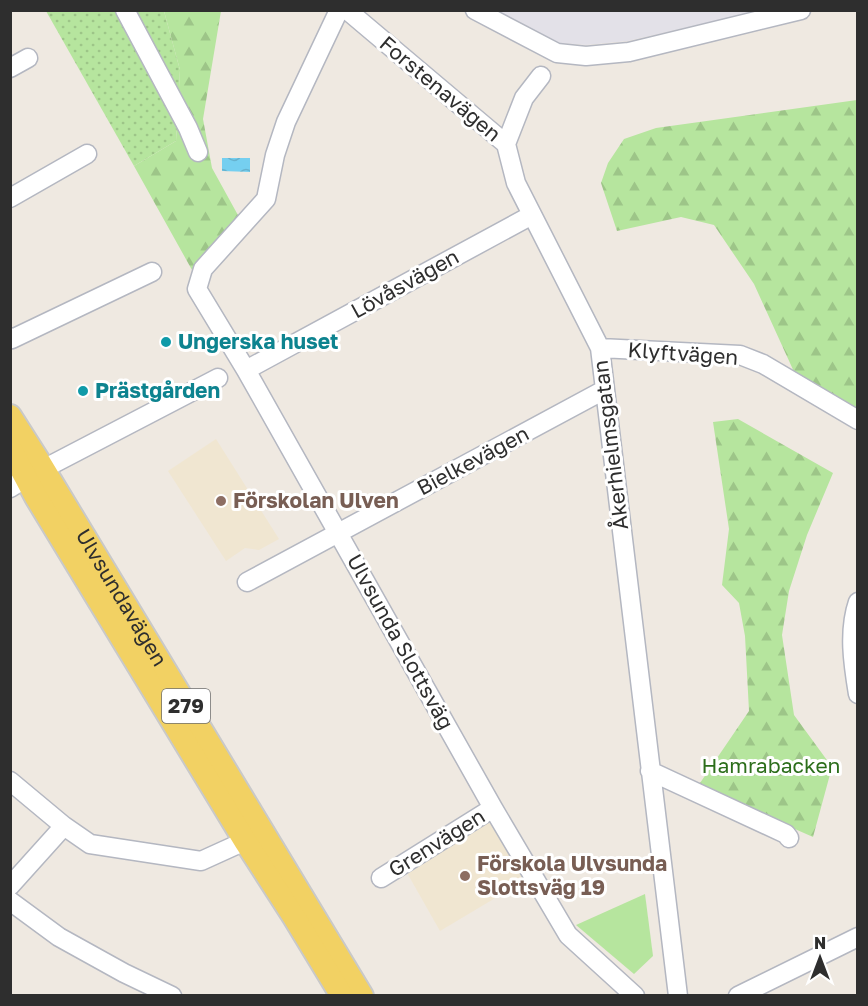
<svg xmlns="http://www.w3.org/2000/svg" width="868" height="1006" viewBox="0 0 868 1006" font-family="'Golos Text',sans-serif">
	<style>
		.industrial { fill: #e3e1e8 }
		.education { fill: #f0e6d1 }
		.grass { fill: url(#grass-dots) }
		.forest { fill: url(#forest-firs) }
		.park { fill: #b6e59e }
		.water { fill: url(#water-waves) }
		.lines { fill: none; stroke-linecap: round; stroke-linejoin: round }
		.minor-casing { stroke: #b4b7c1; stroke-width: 21 }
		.major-casing { stroke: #c9c9c9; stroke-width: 26 }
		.minor { stroke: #fff; stroke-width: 18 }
		.major { stroke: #f2d163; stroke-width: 22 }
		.culture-dot { fill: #0f9aa8; stroke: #fff; stroke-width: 2 }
		.education-dot { fill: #8d6e63; stroke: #fff; stroke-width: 2 }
		.labels { text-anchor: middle; stroke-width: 6; stroke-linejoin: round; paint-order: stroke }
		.shield { fill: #fff; stroke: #6d6d6d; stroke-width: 1.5 }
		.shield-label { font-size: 20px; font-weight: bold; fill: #2e2e2e }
		.street-label { font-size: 21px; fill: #2e2e2e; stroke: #fff }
		.culture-label { font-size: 21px; font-weight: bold; fill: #0d838f; stroke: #fff; text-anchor: start }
		.education-label { font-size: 21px; font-weight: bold; fill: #785e54; stroke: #fff; text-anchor: start }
		.park-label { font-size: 21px; fill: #2c6e1b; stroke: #fff }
	</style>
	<defs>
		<pattern id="grass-dots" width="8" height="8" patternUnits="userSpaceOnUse" patternTransform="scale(1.5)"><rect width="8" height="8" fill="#b6e59e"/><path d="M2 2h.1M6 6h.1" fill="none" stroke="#9dc588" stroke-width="1.8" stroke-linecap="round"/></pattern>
		<pattern id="forest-firs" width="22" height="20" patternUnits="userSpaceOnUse" patternTransform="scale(1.5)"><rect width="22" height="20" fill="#b6e59e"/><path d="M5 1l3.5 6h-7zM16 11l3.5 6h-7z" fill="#9dc588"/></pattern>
		<pattern id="water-waves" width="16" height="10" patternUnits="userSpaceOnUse" patternTransform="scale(1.5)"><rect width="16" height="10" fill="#75cff0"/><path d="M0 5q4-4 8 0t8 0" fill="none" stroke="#66b2ce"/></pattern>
	</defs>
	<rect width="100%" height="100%" fill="#efe9e1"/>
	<path class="industrial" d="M 497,11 L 497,10 L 757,11 L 628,41 L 586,45 L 560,43 Z"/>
	<path class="education" d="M 216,439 L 279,539 L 259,550 L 245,548 L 226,561 L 168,471 Z
		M 488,823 L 494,825 L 524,881 L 440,931 L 406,871 Z"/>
	<path class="grass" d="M 46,11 L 164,11 L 180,70 L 176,141 L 134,166 Z"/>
	<path class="forest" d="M 164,11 L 221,11 L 203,119 L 212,168 L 239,217 L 192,270 L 134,166 L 176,141 L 180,70 Z
		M 857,100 L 857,411 L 795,374 L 754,284 L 714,225 L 681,217 L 617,231 L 601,183 L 608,163 L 624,139 L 656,128 Z
		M 738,419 L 833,473 L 807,535 L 789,591 L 782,635 L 794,715 L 832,767 L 813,837 L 698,786 L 749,711 L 745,636 L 739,603 L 722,585 L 729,529 L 713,422 Z"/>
	<path class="park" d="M 645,894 L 653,956 L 634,974 L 576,925 Z"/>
	<path class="water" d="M 222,158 L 250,158 L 250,172 L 222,171 Z"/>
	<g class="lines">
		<defs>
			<path id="minor" d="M 125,10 L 188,128 L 198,152
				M 339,10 L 286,122 L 275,155 L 266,199 L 203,269 L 197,289 L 246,370 L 493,808 L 568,935 L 635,996
				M 347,10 L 506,144
				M 475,10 L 557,53 L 586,56 L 629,52 L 801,10
				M 10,68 L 28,58
				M 541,76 L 524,98 L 506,144 L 516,183 L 600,348 L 678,996
				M 10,198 L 87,154
				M 10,337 L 12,339 L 152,272
				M 600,348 L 740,355 L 763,364 L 858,420
				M 246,370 L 532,215
				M 10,488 L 26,478 L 218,378
				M 247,582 L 604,390
				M 858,602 C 848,631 853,664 858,694
				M 650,771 L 786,834 L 789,838
				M 10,781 L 64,826 L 90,844 L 201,861 L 245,841
				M 381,878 L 493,808
				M 10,886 L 64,826
				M 10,901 L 59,937 L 124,973 L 172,996
				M 738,996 L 858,937"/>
			<g id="major">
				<path id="s1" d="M 10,416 L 38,460 L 362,996"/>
				<path d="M 10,448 L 36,497 L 245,841 L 294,917 L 342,996"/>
			</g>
		</defs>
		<use href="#minor" class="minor-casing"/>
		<use href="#major" class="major-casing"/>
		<use href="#minor" class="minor"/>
		<use href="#major" class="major"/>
	</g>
	<g class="culture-dot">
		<circle cx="166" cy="342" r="6"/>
		<circle cx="83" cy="391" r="6"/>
	</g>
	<g class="education-dot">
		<circle cx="221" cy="501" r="6"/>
		<circle cx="465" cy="876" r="6"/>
	</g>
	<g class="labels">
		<rect class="shield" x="162" y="689" width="48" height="34" rx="4.5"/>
		<g class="shield-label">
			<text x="186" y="713">279</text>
		</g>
		<g class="street-label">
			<text transform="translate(440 89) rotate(40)" y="7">Forstenavägen</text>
			<text transform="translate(405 284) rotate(-29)" y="7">Lövåsvägen</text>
			<text transform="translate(683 354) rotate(4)" y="7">Klyftvägen</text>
			<text transform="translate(611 445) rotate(-97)" y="7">Åkerhielmsgatan</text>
			<text transform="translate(473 461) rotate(-28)" y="7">Bielkevägen</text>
			<text dy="7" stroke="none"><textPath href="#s1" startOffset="213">Ulvsundavägen</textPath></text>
			<text transform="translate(400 642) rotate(61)" y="7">Ulvsunda Slottsväg</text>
			<text transform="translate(437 843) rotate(-32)" y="7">Grenvägen</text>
		</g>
		<g class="culture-label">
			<text x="178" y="349">Ungerska huset</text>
			<text x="95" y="398">Prästgården</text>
		</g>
		<g class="education-label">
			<text x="233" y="508">Förskolan Ulven</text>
			<text x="477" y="871">Förskola Ulvsunda<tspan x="477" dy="24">Slottsväg 19</tspan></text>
		</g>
		<g class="park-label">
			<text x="771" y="773">Hamrabacken</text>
		</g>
	</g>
	<rect width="868" height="1006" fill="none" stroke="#2e2e2e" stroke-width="24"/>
	<g transform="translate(820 958)" stroke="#ffffff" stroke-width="4.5" paint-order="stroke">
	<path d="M0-4.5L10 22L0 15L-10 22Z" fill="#2e2e2e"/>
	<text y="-9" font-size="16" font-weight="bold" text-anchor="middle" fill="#2e2e2e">N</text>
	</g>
</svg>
